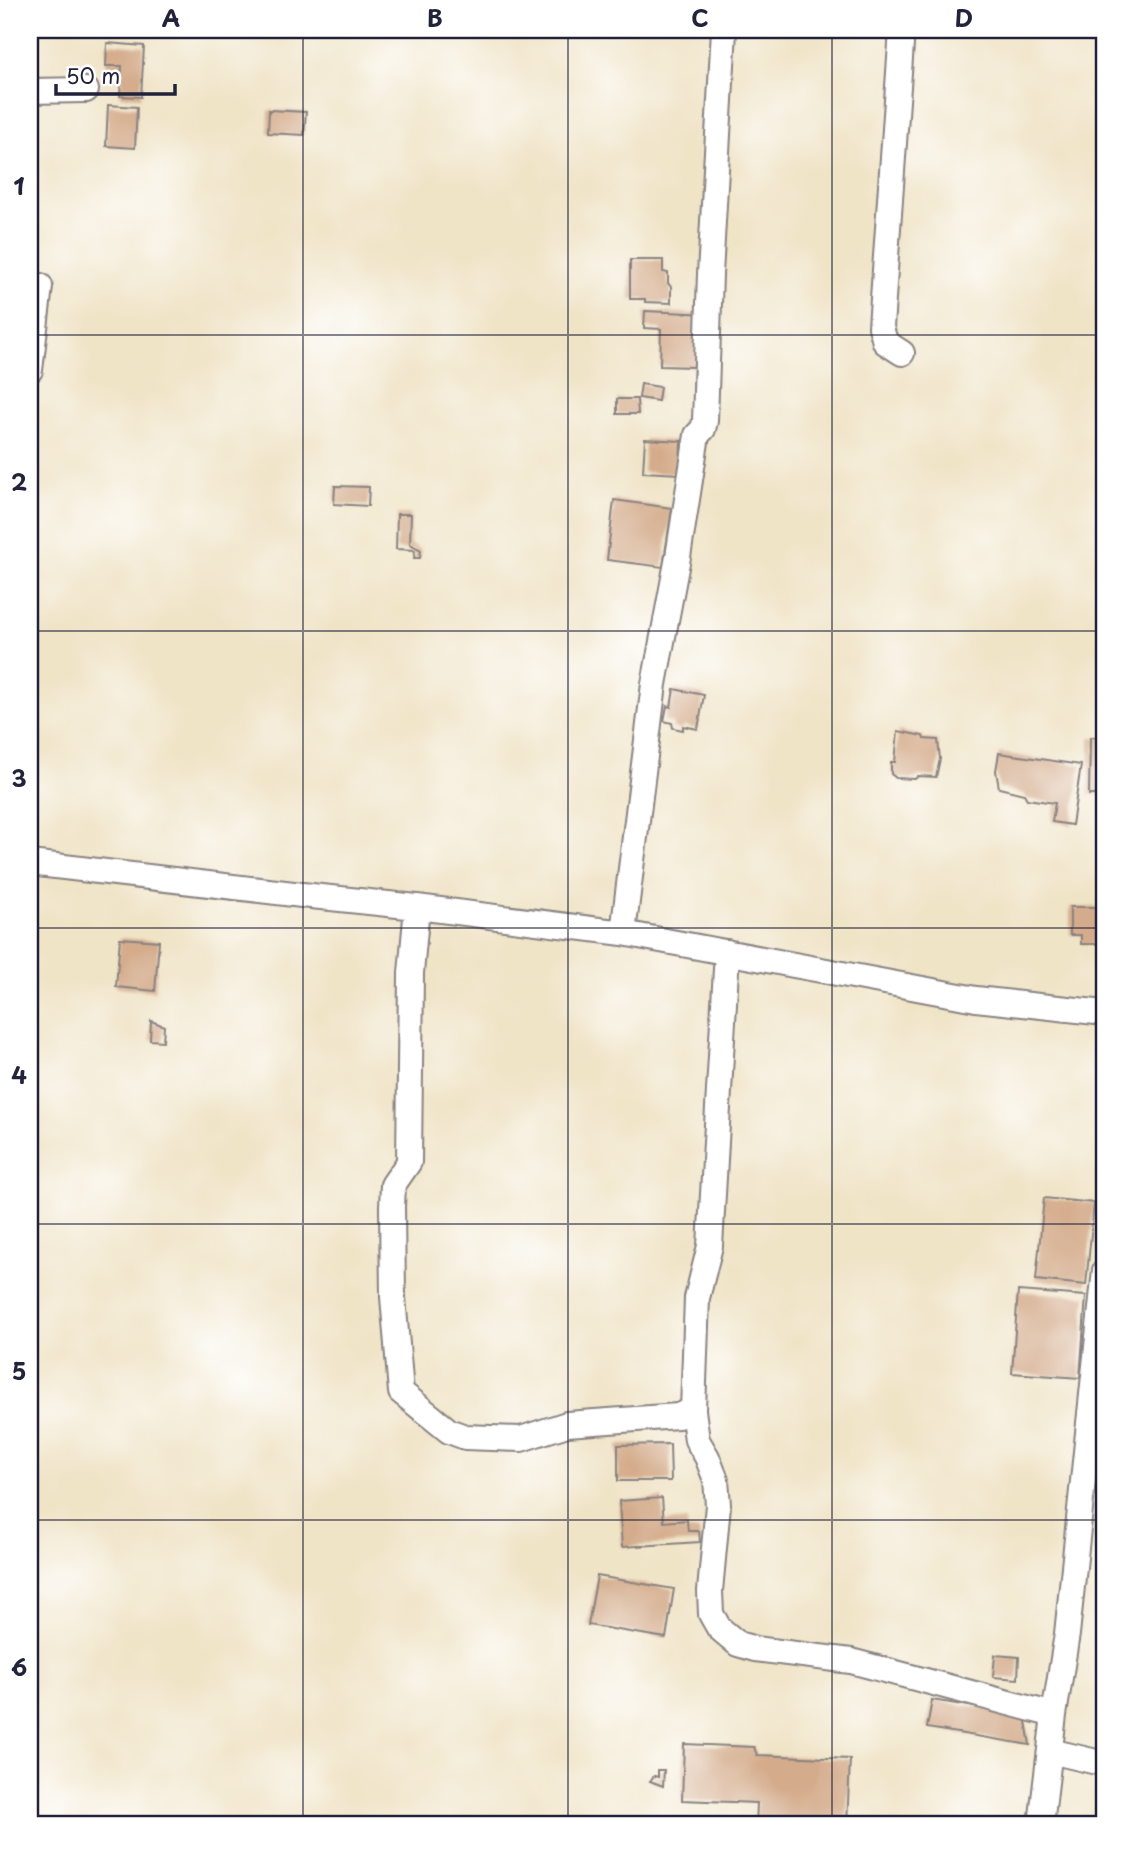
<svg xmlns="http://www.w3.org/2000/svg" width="1135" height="1855" viewBox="0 0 1135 1855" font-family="'Playpen Sans',sans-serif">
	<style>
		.building { fill: #d4ac8b }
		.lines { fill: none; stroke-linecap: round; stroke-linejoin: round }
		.minor-casing { stroke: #898381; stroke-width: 28 }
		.minor { stroke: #fff; stroke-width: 24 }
		.grid { fill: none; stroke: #22223b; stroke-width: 2; stroke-opacity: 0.55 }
		.neatline { fill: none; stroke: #22223b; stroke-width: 2.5 }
		.grid-label { font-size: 23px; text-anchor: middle; font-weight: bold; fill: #22223b }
	</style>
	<rect width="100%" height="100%" fill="#fff"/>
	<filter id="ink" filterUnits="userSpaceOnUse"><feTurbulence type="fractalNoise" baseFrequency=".0143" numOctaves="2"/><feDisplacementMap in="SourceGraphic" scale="14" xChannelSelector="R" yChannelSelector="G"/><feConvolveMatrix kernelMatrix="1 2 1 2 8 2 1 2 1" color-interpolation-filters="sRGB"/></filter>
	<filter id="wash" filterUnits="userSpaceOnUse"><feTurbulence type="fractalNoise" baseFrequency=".00686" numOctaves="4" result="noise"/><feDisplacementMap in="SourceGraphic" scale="28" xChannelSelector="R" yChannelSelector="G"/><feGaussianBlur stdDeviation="1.57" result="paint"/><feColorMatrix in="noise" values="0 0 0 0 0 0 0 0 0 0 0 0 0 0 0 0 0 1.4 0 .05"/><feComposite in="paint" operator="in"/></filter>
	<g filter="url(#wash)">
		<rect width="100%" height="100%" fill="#f0e4c7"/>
		<g id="blocks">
			<path class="building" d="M 107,43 L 144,46 L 141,97 L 120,96 L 122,66 L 106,66 Z
				M 108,105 L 137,107 L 135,148 L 106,146 Z
				M 269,110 L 306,112 L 304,135 L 268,133 Z
				M 630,260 L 663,260 L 663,272 L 668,273 L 668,283 L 671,287 L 671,303 L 645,302 L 645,299 L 630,299 Z
				M 645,311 L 709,314 L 707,395 L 693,395 L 694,367 L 660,366 L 661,329 L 644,328 Z
				M 641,384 L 660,387 L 658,401 L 639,398 Z
				M 617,399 L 637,399 L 638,414 L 617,414 Z
				M 645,439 L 681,441 L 680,474 L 643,472 Z
				M 335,486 L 369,487 L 368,506 L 334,504 Z
				M 614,500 L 672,508 L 663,567 L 607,560 Z
				M 397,514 L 411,514 L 410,544 L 421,550 L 420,558 L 414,558 L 415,550 L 396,549 Z
				M 674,689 L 704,695 L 698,729 L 683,726 L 683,730 L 673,728 L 672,723 L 664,721 L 667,706 L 671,707 Z
				M 898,731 L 923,736 L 924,739 L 938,740 L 940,759 L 936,777 L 918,776 L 915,779 L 896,778 L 891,774 L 891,762 L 895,762 Z
				M 1090,737 L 1103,738 L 1105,795 L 1089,795 Z
				M 999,753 L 1081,765 L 1072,825 L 1052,822 L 1055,803 L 1027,799 L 1024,794 L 999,788 L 996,771 Z
				M 1070,907 L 1105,907 L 1105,944 L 1081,944 L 1081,935 L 1070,935 Z
				M 120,938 L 159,941 L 155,991 L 116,987 Z
				M 151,1021 L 164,1026 L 163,1041 L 150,1040 Z
				M 1044,1198 L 1094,1203 L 1086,1285 L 1036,1280 Z
				M 1018,1291 L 1086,1296 L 1080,1378 L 1012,1373 Z
				M 670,1444 L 671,1481 L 618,1481 L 618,1445 Z
				M 662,1498 L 664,1522 L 687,1520 L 688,1531 L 699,1531 L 700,1542 L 622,1547 L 619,1501 Z
				M 597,1576 L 674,1589 L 666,1638 L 588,1625 Z
				M 995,1655 L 1019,1657 L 1018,1679 L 993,1677 Z
				M 932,1700 L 1025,1715 L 1030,1745 L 927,1728 Z
				M 684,1744 L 754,1747 L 757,1755 L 850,1759 L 847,1825 L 756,1825 L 757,1803 L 682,1800 Z
				M 658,1770 L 664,1770 L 663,1786 L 650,1781 L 654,1776 L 658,1777 Z"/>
		</g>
	</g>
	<g filter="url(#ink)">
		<use href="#blocks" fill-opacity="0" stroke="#898381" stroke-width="2"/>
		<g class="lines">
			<defs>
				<path id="minor" d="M 30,91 L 86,90
					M 902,353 L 885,342 L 881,327 L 902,30
					M 30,370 L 40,286
					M 30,863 L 302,895 L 417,907 L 623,933 L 976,999 L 1105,1013
					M 417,907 L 411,973 L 409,1162 L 393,1185 L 392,1207 L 393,1297 L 401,1392 L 449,1431 L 465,1437 L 521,1439 L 567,1424 L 678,1416 L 693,1410
					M 623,933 L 654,684 L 678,557 L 697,435 L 703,429 L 705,421 L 710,274 L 724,30
					M 727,952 L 710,1246 L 697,1298 L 693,1410 L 697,1440 L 707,1457 L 716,1480 L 718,1505 L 710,1591 L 711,1614 L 719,1628 L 738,1644 L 755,1649 L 851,1661 L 1054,1715
					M 1050,1751 L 1105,1764
					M 1041,1825 L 1054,1715 L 1067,1634 L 1105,1270"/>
			</defs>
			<use href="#minor" class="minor-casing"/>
			<use href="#minor" class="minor"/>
		</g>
	</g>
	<path class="grid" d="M 303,30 L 303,1825M 568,30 L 568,1825M 832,30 L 832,1825M 30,335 L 1105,335M 30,631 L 1105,631M 30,928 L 1105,928M 30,1224 L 1105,1224M 30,1520 L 1105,1520"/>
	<rect width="1135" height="1855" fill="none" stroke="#fff" stroke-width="77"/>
	<path d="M56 84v10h119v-10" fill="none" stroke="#22223b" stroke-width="3.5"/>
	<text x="66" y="84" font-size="21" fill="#22223b" stroke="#ffffff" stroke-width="5" paint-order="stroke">50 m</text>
	<rect x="38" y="38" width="1058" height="1778" class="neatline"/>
	<g class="grid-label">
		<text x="171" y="27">A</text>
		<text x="435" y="27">B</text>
		<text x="700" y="27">C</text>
		<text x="964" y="27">D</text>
		<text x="19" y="195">1</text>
		<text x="19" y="491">2</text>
		<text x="19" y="787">3</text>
		<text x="19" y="1084">4</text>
		<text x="19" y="1380">5</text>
		<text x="19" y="1676">6</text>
	</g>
</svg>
